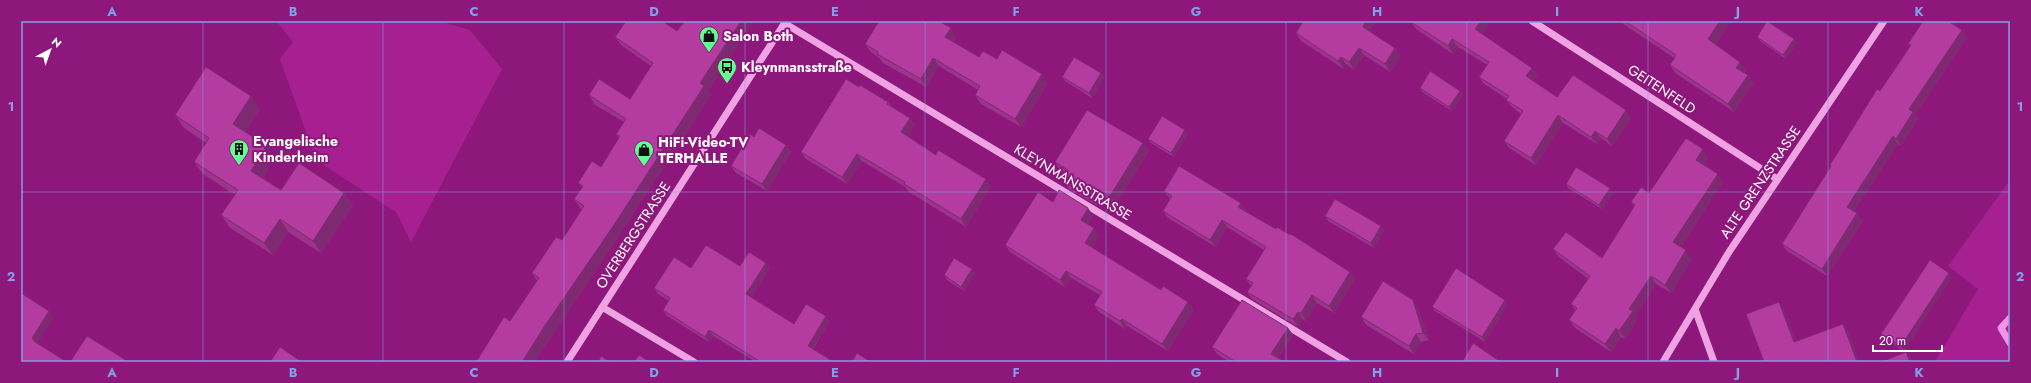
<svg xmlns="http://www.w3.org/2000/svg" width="2031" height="383" viewBox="0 0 2031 383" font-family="Jost,sans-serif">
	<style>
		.green { fill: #a72092 }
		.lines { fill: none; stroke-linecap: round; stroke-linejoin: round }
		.stream { stroke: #f195e5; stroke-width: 7 }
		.minor { stroke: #efa3e3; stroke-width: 7 }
		.wall { fill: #9b348a }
		.shaded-wall { fill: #7e2a71 }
		.building { fill: #b43ca1; stroke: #7e2a71 }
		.grid { fill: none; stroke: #839eea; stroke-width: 1; stroke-opacity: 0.55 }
		.labels { text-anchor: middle; stroke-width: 4; stroke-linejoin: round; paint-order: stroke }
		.poi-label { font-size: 14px; font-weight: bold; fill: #fff; stroke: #8d177a; text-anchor: start }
		.street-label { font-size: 14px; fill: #fff; stroke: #8d177a }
		.neatline { fill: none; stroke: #839eea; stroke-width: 1.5 }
		.grid-label { font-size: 13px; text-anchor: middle; font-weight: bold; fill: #839eea }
	</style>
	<rect width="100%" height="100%" fill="#8d177a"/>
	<path class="green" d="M 276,21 L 438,21 L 470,30 L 502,69 L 411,242 L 396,212 L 316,160 L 280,59 L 293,42 Z
		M 2010,180 L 2010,362 L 1937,362 L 1936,360 L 1978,289 L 1948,266 Z"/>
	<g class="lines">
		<path class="stream" d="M 2010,318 L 2001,328 L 2010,343"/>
		<path class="minor" d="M 1532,21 L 1777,179
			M 784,23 L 1347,362
			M 602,307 L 694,362
			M 1695,309 L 1714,362
			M 567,362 L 786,21
			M 1663,362 L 1729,252 L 1884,21"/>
	</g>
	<path class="wall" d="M 685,21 L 753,21 L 708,91 L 711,95 L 620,234 L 551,337 L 534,362 L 476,362 L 510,321 L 537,281 L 532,273 L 562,240 L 582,210 L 581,209 L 574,199 L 582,188 L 578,183 L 601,167 L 619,138 L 616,134 L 624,122 L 595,105 L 589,95 L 630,99 L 651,66 L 622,46 L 615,37 L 677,31 Z
		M 1376,21 L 1370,31 L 1401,56 L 1390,72 L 1364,55 L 1354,70 L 1346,64 L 1344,69 L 1301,41 L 1296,33 Z
		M 1411,21 L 1485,21 L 1488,26 L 1482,34 L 1532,68 L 1537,75 L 1533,81 L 1557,97 L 1631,118 L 1612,146 L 1601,138 L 1597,144 L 1563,123 L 1536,165 L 1509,148 L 1504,141 L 1521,114 L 1512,107 L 1506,100 L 1507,99 L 1484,84 L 1479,77 L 1487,65 L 1458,47 L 1453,54 L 1416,29 L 1411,22 Z
		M 1619,21 L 1731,21 L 1715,45 L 1746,70 L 1744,73 L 1748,75 L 1753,83 L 1734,112 L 1675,73 L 1670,65 L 1674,58 Z
		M 1923,21 L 1959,21 L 1955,26 L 1962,30 L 1967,37 L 1915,115 L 1918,119 L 1901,146 L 1898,144 L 1854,211 L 1863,221 L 1827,276 L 1787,251 L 1782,244 L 1831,167 L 1830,165 L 1910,46 L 1908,44 Z
		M 941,22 L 956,37 L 953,42 L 979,57 L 997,59 L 1048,83 L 1021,127 L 981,104 L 975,95 L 978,90 L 939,66 L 926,87 L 883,63 L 879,58 L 871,52 L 865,44 Z
		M 1757,37 L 1794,39 L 1797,43 L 1786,59 L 1760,41 Z
		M 1101,73 L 1104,77 L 1092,98 L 1065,81 L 1062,77 Z
		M 859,87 L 888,102 L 892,107 L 910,118 L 915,125 L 908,136 L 936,155 L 991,186 L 966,227 L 909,192 L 905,187 L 862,161 L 847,184 L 806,159 L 801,152 Z
		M 1420,88 L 1463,95 L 1452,111 L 1422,92 Z
		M 260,109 L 245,132 L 275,158 L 263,178 L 281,190 L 344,193 L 353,205 L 321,253 L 288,232 L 273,255 L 230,228 L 221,215 L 235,195 L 203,174 L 194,162 L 206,143 L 184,128 L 175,115 Z
		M 1188,134 L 1174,157 L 1151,143 L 1148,139 Z
		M 1143,143 L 1149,151 L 1116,204 L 1103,197 L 1098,206 L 1069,189 L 1063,181 L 1067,174 L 1060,170 L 1055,162 Z
		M 786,145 L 791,152 L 767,191 L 736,173 L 731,166 Z
		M 1708,157 L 1703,165 L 1723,182 L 1681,247 L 1692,259 L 1671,293 L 1656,284 L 1636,315 L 1638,319 L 1625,339 L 1621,337 L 1611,352 L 1575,328 L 1569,320 L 1575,310 L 1571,304 L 1588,279 L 1559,257 L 1553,249 L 1602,258 L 1634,207 L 1631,202 L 1649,193 Z
		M 1566,184 L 1613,193 L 1602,209 L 1568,188 Z
		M 1164,191 L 1246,210 L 1245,211 L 1350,272 L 1355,279 L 1334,313 L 1317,303 L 1306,321 L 1303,319 L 1298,327 L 1252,299 L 1247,292 L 1251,286 L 1246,279 L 1264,250 L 1227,227 L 1216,247 L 1168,218 L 1163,211 L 1170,199 Z
		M 1053,202 L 1093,215 L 1088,224 L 1099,236 L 1092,248 L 1194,309 L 1168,351 L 1127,326 L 1125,329 L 1099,312 L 1094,305 L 1100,295 L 1071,278 L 1065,287 L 1010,252 L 1005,245 Z
		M 1325,216 L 1381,226 L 1384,230 L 1374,248 L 1328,221 Z
		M 766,263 L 770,268 L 751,297 L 794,324 L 830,321 L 813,349 L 834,362 L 756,362 L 713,336 L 709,342 L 667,316 L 663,310 L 669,301 L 658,294 L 654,288 L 691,268 L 740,266 Z
		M 972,269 L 975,273 L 964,291 L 947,280 L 944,275 Z
		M 1952,277 L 1904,351 L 1884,338 L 1881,334 Z
		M 1508,304 L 1485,342 L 1435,311 L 1432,307 Z
		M 1418,308 L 1429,340 L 1421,342 L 1414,354 L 1366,325 L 1361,317 Z
		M 1288,328 L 1293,335 L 1278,358 L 1285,362 L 1229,362 L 1217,354 L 1212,347 Z"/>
	<path class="shaded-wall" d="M 741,21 L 753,21 L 708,91 L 711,95 L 620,234 L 551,337 L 534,362 L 522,362 L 700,83 Z
		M 1366,21 L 1376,21 L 1368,34 L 1363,27 Z
		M 1481,21 L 1485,21 L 1488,26 L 1481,37 L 1475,29 Z
		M 1720,21 L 1731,21 L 1714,48 L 1708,39 Z
		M 1948,21 L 1959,21 L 1953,29 Z
		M 951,28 L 956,37 L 951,45 L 945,37 Z
		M 1962,30 L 1967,37 L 1915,115 L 1918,119 L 1901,146 L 1896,139 L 1909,109 Z
		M 1452,39 L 1458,47 L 1453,54 L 1448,46 Z
		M 1794,39 L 1797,43 L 1786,59 L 1783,55 Z
		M 1359,48 L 1364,55 L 1354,70 L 1349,62 Z
		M 1395,48 L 1401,56 L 1390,72 L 1385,64 Z
		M 1341,57 L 1346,64 L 1344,69 L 1338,61 Z
		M 933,58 L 939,66 L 926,87 L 921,79 Z
		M 1740,62 L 1746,70 L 1742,76 L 1736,68 Z
		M 1532,68 L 1537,75 L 1531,84 L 1526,76 Z
		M 1101,73 L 1104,77 L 1092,98 L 1089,93 Z
		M 1042,74 L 1048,83 L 1021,127 L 1015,119 Z
		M 1748,75 L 1753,83 L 1734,112 L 1728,104 Z
		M 1460,91 L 1463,95 L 1452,111 L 1449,107 Z
		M 251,96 L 260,109 L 242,136 L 233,124 Z
		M 1626,110 L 1631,118 L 1612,146 L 1607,139 Z
		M 1558,115 L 1563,123 L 1536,165 L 1531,158 Z
		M 910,118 L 915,125 L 906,139 L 901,132 Z
		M 1185,130 L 1188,134 L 1174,157 L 1171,153 Z
		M 1595,131 L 1601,138 L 1597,144 L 1591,137 Z
		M 1893,136 L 1898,144 L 1852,214 L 1847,207 Z
		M 1143,143 L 1149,151 L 1116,204 L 1110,196 Z
		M 786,145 L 791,152 L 767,191 L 762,184 Z
		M 267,146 L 275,158 L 260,183 L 251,171 Z
		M 1703,149 L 1708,157 L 1701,168 L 1696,160 Z
		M 857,154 L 862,161 L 847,184 L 842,177 Z
		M 1718,174 L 1723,182 L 1679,250 L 1673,242 Z
		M 986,179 L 991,186 L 966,227 L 961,219 Z
		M 1610,188 L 1613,193 L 1602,209 L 1599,205 Z
		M 1098,189 L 1103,197 L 1098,206 L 1092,198 Z
		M 344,193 L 353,205 L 321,253 L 313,241 Z
		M 1241,203 L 1246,210 L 1243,214 L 1238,207 Z
		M 1088,208 L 1093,215 L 1086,227 L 1081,220 Z
		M 1857,213 L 1863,221 L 1827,276 L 1822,269 Z
		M 280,219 L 288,232 L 273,255 L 264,243 Z
		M 1222,220 L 1227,227 L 1216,247 L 1210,240 Z
		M 1381,226 L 1384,230 L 1374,248 L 1371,243 Z
		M 1094,228 L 1099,236 L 1090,251 L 1085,243 Z
		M 1686,250 L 1692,259 L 1671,293 L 1665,285 Z
		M 766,263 L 770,268 L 750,299 L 746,294 Z
		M 972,269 L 975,273 L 964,291 L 961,287 Z
		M 1066,271 L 1071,278 L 1065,287 L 1060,280 Z
		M 1350,272 L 1355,279 L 1334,313 L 1329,306 Z
		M 1949,273 L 1952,277 L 1904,351 L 1901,346 Z
		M 1651,276 L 1656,284 L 1636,315 L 1638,319 L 1625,339 L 1619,331 L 1629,309 Z
		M 1312,295 L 1317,303 L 1306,321 L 1301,313 Z
		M 1413,300 L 1418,308 L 1429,340 L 1423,333 Z
		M 1505,300 L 1508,304 L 1485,342 L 1482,337 Z
		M 1188,302 L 1194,309 L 1168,351 L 1162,344 Z
		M 1779,302 L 1784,309 L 1799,350 L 1794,342 Z
		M 49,311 L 54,318 L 36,345 L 32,338 Z
		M 1298,312 L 1303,319 L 1298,327 L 1293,319 Z
		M 826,316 L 830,321 L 811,351 L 808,346 Z
		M 1122,319 L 1127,326 L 1125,329 L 1120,321 Z
		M 1843,324 L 1848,331 L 1860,362 L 1857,362 Z
		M 1288,328 L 1293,335 L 1276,361 L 1271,354 Z
		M 1616,328 L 1621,337 L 1611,352 L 1605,344 Z
		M 709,330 L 713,336 L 709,342 L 705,337 Z
		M 1416,334 L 1421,342 L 1414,354 L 1409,346 Z
		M 1906,352 L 1912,360 L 1912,362 L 1910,362 Z"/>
	<path class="building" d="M 626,21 L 662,21 L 677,31 L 685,21 L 741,21 L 700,83 L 704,86 L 614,225 L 544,327 L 522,362 L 476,362 L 504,317 L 510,321 L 539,278 L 532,273 L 556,237 L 562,240 L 584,206 L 574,199 L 583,186 L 578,183 L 592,161 L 601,167 L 620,136 L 616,134 L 626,119 L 589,95 L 599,79 L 630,99 L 653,63 L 615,37 Z
		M 879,21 L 939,21 L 951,28 L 945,37 L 979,57 L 983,51 L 997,59 L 1002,50 L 1042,74 L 1015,119 L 975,95 L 980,86 L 933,58 L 921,79 L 877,54 L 878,52 L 865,44 Z
		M 1303,21 L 1366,21 L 1363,27 L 1395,48 L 1385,64 L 1359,48 L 1349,62 L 1341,57 L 1338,61 L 1296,33 Z
		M 1411,21 L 1481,21 L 1475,29 L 1532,68 L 1526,76 L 1557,97 L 1573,75 L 1626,110 L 1607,139 L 1595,131 L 1591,137 L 1558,115 L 1531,158 L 1504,141 L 1523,111 L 1506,100 L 1509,96 L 1479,77 L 1489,62 L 1452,39 L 1448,46 L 1411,22 Z
		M 1625,21 L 1720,21 L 1708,39 L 1740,62 L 1736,68 L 1748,75 L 1728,104 L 1670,65 L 1676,55 Z
		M 1767,21 L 1794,39 L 1783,55 L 1757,37 Z
		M 1923,21 L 1948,21 L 1962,30 L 1909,109 L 1913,112 L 1896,139 L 1893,136 L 1847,207 L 1857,213 L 1822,269 L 1782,244 L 1831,166 L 1830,165 L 1877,89 L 1880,91 L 1911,45 L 1908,44 Z
		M 1074,57 L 1101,73 L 1089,93 L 1062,77 Z
		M 206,67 L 251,96 L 233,124 L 267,146 L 251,171 L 281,190 L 299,163 L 344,193 L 313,241 L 280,219 L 264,243 L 221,215 L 238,190 L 194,162 L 209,138 L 175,115 Z
		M 1430,71 L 1460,91 L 1449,107 L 1420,88 Z
		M 846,79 L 859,87 L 860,85 L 888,102 L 887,104 L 910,118 L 901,132 L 936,155 L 938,150 L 986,179 L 961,219 L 904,184 L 905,182 L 857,154 L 842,177 L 801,152 Z
		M 1087,110 L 1143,143 L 1110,196 L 1098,189 L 1092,198 L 1063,181 L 1068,170 L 1055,162 Z
		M 1162,116 L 1185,130 L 1171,153 L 1148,139 Z
		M 759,128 L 786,145 L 762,184 L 731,166 L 750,134 L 754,137 Z
		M 1686,138 L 1703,149 L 1696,160 L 1718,174 L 1673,242 L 1686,250 L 1665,285 L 1651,276 L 1629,309 L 1633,311 L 1619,331 L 1616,328 L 1605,344 L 1569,320 L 1577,308 L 1571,304 L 1590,276 L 1553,249 L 1566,232 L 1602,258 L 1635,205 L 1631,202 L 1641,187 L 1649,193 Z
		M 1179,166 L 1241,203 L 1238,207 L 1276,229 L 1277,227 L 1290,235 L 1291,234 L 1350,272 L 1329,306 L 1312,295 L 1301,313 L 1298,312 L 1293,319 L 1247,292 L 1253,283 L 1246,279 L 1266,247 L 1222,220 L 1210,240 L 1163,211 L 1172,196 L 1164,191 Z
		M 1576,167 L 1610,188 L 1599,205 L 1566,184 Z
		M 1059,190 L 1088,208 L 1081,220 L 1094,228 L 1085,243 L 1161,290 L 1163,286 L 1188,302 L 1162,344 L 1122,319 L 1120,321 L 1094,305 L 1102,292 L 1066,271 L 1060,280 L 1005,245 L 1038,192 L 1053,202 Z
		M 1335,199 L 1381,226 L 1371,243 L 1325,216 Z
		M 706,245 L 740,266 L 749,252 L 766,263 L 746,294 L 794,324 L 806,304 L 826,316 L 808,346 L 834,362 L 761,362 L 709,330 L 705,337 L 663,310 L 670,298 L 654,288 L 674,257 L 691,268 Z
		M 954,258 L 972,269 L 961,287 L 944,275 Z
		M 1930,260 L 1949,273 L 1901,346 L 1881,334 Z
		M 1456,268 L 1505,300 L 1482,337 L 1432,307 Z
		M 1383,281 L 1413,300 L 1423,333 L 1416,334 L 1409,346 L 1361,317 Z
		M 21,293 L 49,311 L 32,338 L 35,342 L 67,362 L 21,362 Z
		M 1242,300 L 1288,328 L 1271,354 L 1285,362 L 1236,362 L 1212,347 Z
		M 1779,302 L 1794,342 L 1843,324 L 1857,362 L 1764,362 L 1746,314 Z
		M 87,336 L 129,362 L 70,362 Z
		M 1473,343 L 1501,362 L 1462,362 Z
		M 280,347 L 302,362 L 270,362 Z
		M 1906,352 L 1910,362 L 1881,362 Z
		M 857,353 L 871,362 L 852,362 Z
		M 639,355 L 650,362 L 634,362 Z
		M 601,356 L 610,362 L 598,362 Z"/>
	<path class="grid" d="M 203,21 L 203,362M 383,21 L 383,362M 564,21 L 564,362M 745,21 L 745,362M 925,21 L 925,362M 1106,21 L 1106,362M 1286,21 L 1286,362M 1467,21 L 1467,362M 1648,21 L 1648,362M 1828,21 L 1828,362M 21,192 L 2010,192"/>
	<defs>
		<symbol id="shop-pin" viewBox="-11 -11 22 30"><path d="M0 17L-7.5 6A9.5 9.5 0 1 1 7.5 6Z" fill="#61ff92" stroke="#8d177a"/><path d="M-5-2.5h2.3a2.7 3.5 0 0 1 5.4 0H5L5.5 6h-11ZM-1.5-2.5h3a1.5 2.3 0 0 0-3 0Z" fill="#111"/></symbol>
		<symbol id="bus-pin" viewBox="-11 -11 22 30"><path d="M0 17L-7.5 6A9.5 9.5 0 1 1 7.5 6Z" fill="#61ff92" stroke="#8d177a"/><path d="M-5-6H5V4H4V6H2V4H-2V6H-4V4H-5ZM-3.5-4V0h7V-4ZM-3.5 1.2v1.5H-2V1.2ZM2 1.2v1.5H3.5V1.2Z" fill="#111"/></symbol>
		<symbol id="building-pin" viewBox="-11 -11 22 30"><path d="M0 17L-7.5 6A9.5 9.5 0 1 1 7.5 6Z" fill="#61ff92" stroke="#8d177a"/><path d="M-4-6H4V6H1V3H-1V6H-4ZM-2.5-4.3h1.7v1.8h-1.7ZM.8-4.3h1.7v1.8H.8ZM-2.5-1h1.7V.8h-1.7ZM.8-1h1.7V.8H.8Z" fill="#111"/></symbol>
	</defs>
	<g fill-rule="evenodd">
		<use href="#shop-pin" x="698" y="25" width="22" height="30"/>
		<use href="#bus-pin" x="716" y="56" width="22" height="30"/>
		<use href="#building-pin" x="228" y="138" width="22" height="30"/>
		<use href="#shop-pin" x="633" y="139" width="22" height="30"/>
	</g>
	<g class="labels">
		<g class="poi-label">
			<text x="723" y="41">Salon Both</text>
			<text x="741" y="72">Kleynmansstraße</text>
			<text x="253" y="146">Evangelische<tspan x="253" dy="16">Kinderheim</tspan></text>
			<text x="658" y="147">HiFi-Video-TV<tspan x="658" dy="16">TERHALLE</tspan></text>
		</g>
		<g class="street-label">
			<text transform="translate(1662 89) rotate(33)" y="5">GEITENFELD</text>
			<text transform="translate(1073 182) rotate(31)" y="5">KLEYNMANSSTRASSE</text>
			<text transform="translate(1760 182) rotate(-56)" y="5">ALTE GRENZSTRASSE</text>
			<text transform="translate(633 235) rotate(-57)" y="5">OVERBERGSTRASSE</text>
		</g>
	</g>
	<rect width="2031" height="383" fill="none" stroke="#8d177a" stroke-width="44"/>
	<g transform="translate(50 50) rotate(41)" stroke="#8d177a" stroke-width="3" paint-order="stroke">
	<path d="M0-3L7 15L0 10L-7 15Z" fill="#ffffff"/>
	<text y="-6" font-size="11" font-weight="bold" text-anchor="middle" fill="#ffffff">N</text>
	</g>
	<path d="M1873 345v6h69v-6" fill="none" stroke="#ffffff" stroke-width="2"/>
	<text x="1879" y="345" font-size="12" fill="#ffffff" stroke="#8d177a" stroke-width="3" paint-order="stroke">20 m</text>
	<rect x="22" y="22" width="1987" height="339" class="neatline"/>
	<g class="grid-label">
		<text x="112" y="16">A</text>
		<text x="293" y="16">B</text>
		<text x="474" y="16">C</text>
		<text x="654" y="16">D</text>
		<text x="835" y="16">E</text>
		<text x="1016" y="16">F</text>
		<text x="1196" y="16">G</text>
		<text x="1377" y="16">H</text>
		<text x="1557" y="16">I</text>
		<text x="1738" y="16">J</text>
		<text x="1919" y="16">K</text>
		<text x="11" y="111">1</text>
		<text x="2020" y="111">1</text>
		<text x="11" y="281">2</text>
		<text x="2020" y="281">2</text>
		<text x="112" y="377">A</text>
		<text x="293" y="377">B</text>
		<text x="474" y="377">C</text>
		<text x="654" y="377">D</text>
		<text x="835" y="377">E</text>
		<text x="1016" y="377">F</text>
		<text x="1196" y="377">G</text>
		<text x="1377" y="377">H</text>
		<text x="1557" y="377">I</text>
		<text x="1738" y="377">J</text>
		<text x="1919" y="377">K</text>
	</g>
</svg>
